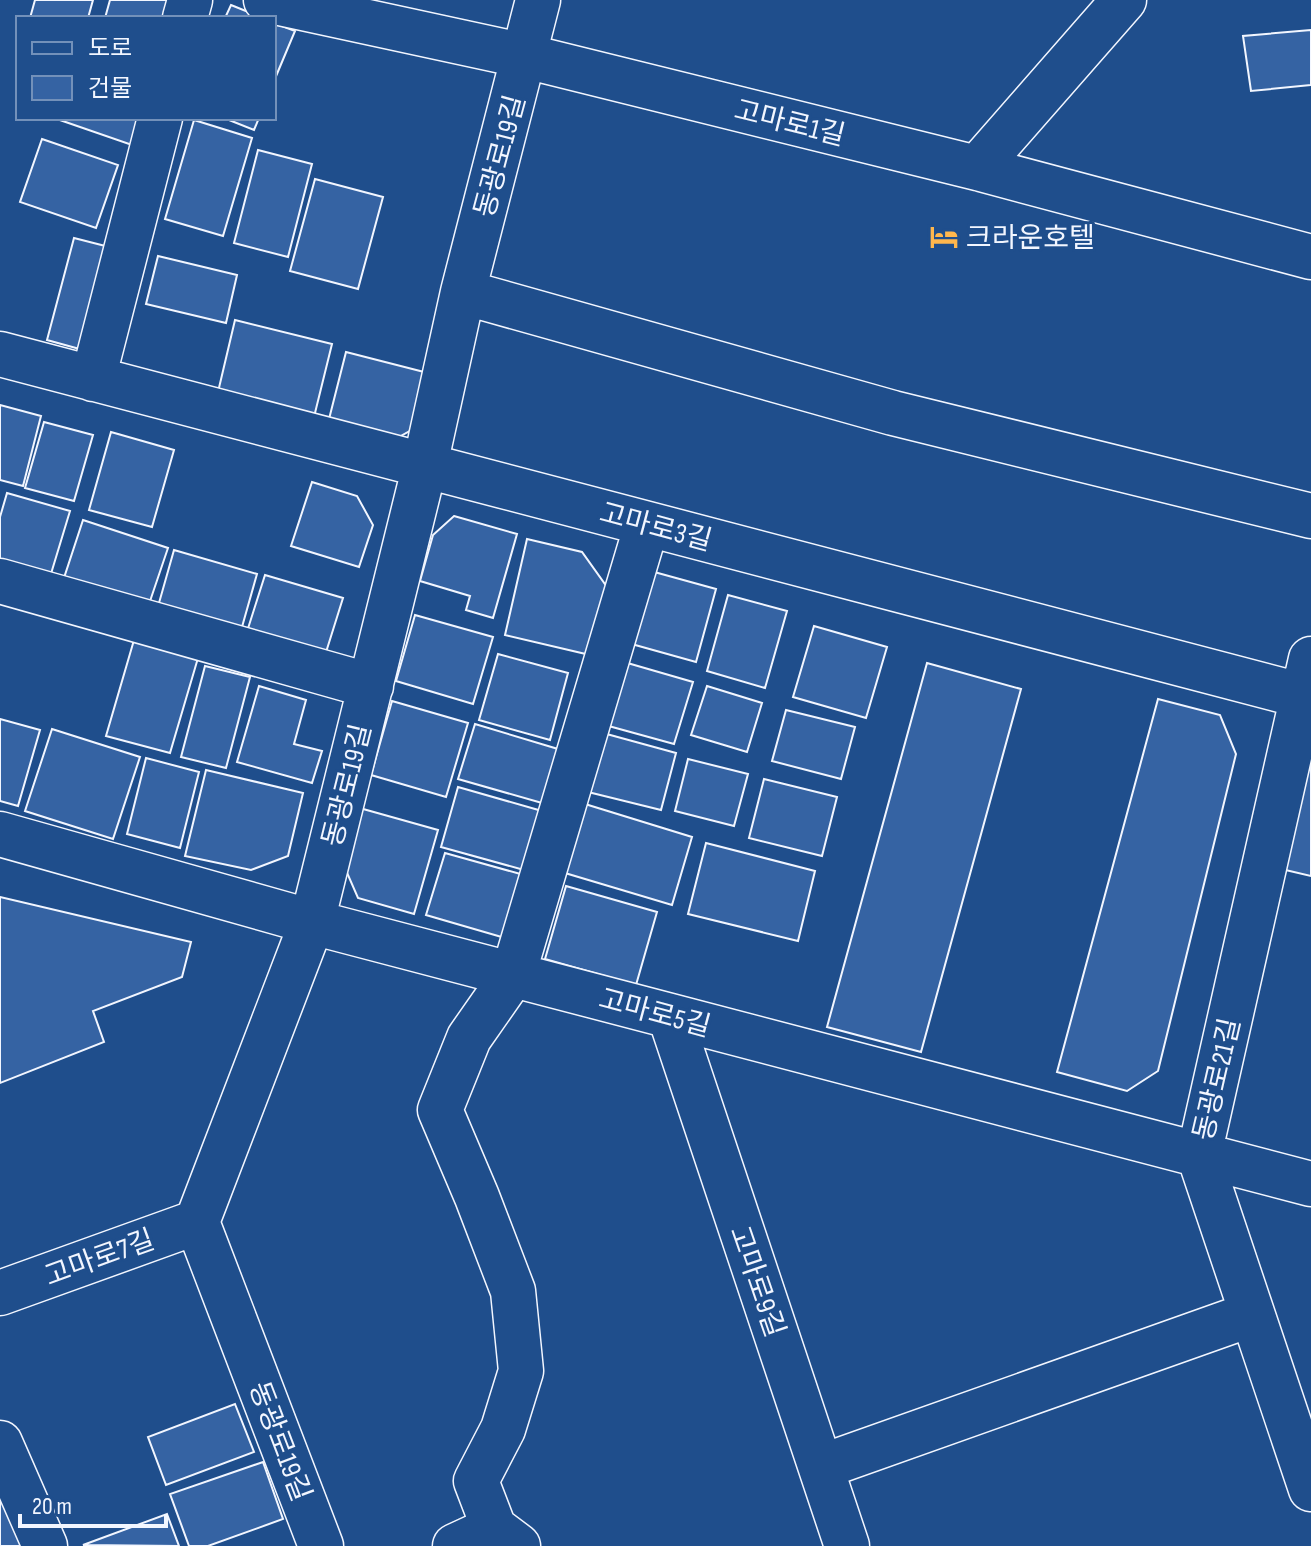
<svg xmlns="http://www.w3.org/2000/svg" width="1311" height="1546" viewBox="0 0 1311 1546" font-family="'Sofia Sans Condensed','Noto Sans KR',sans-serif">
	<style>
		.building { fill: #3563a3; stroke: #f2f6ff; stroke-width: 2 }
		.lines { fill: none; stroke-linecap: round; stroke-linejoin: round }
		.street-casing { stroke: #f2f6ff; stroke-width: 47 }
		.street { stroke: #1f4e8c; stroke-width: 44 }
		.labels { text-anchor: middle; stroke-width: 6; stroke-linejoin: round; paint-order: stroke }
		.street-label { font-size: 28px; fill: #f2f6ff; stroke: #1f4e8c }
		.poi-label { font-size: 28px; fill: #f2f6ff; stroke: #1f4e8c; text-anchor: start }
	</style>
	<rect width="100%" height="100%" fill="#1f4e8c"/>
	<path class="building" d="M 35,0 L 93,0 L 88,18 L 30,18 Z
		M 110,0 L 171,0 L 167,18 L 105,18 Z
		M 231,5 L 263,18 L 225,18 Z
		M 274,23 L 295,31 L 274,81 Z
		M 1311,30 L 1311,85 L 1251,91 L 1243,36 Z
		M 54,118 L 141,118 L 132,145 Z
		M 224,118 L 259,118 L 254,130 Z
		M 194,120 L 252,138 L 223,236 L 165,219 Z
		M 42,139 L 118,165 L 96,228 L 20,202 Z
		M 258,150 L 312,164 L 288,257 L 234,243 Z
		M 315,179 L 383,197 L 358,289 L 290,271 Z
		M 74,238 L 121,250 L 94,353 L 47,340 Z
		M 158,256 L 237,275 L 226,323 L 146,304 Z
		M 235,320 L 332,344 L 314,417 L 218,392 Z
		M 346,352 L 428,373 L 415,428 L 388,443 L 327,427 Z
		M 0,405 L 41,416 L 23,486 L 0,480 Z
		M 44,422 L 93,435 L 74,501 L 25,488 Z
		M 111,432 L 174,450 L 152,527 L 89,510 Z
		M 312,482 L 357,496 L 373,525 L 359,567 L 291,546 Z
		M 7,493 L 70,511 L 50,577 L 0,563 L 0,517 Z
		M 454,516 L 517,534 L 493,618 L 466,610 L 470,596 L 420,581 L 433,535 Z
		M 83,520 L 168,548 L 147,610 L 63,581 Z
		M 527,539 L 582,552 L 607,587 L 590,655 L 505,635 Z
		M 174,550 L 257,574 L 240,634 L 157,610 Z
		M 647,570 L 716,589 L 696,662 L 628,643 Z
		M 265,575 L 343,598 L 322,665 L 244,641 Z
		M 728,595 L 787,611 L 765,688 L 707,671 Z
		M 415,615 L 493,637 L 473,704 L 396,681 Z
		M 814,626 L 887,647 L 866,718 L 793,697 Z
		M 134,640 L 198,658 L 170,753 L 106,736 Z
		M 498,654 L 568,673 L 550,740 L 479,720 Z
		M 624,662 L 693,682 L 674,744 L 605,725 Z
		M 927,663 L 1021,689 L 921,1052 L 827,1027 Z
		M 205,666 L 250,677 L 226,768 L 181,757 Z
		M 259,686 L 306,700 L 294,744 L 322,751 L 312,783 L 237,762 Z
		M 707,686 L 762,703 L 747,752 L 691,735 Z
		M 1158,699 L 1220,715 L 1236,754 L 1158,1071 L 1127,1091 L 1057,1072 Z
		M 392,701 L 468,723 L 446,797 L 371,775 Z
		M 786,710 L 855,727 L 841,779 L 772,761 Z
		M 0,719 L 40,730 L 18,806 L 0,801 Z
		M 475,724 L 558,749 L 542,803 L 458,779 Z
		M 52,729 L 140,757 L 113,839 L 25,811 Z
		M 603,733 L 676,753 L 661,810 L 588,792 Z
		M 1311,756 L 1311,876 L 1277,868 Z
		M 146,758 L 199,772 L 180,848 L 127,834 Z
		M 688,759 L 748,774 L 734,826 L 675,811 Z
		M 206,770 L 303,793 L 288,856 L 251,870 L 185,856 Z
		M 764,779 L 837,797 L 822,856 L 749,838 Z
		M 458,787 L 542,811 L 524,870 L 441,847 Z
		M 585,804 L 692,837 L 672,905 L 565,873 Z
		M 356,807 L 438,830 L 414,914 L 358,898 L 341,859 Z
		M 706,843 L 815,871 L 798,941 L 688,914 Z
		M 445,853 L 524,875 L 505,938 L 426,915 Z
		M 566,886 L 657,912 L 636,985 L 545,959 Z
		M 0,897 L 191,942 L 182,977 L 93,1011 L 104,1042 L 0,1083 Z
		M 235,1404 L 254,1452 L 166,1485 L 148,1437 Z
		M 263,1462 L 283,1519 L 208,1546 L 189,1546 L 170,1494 Z
		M 0,1480 L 28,1546 L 0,1546 Z
		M 167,1514 L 179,1546 L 83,1545 Z"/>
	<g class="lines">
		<defs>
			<path id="street" d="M 266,0 L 525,56 L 977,168 L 1311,257
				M 185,18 L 190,0
				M 977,168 L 1124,0
				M 463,292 L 893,413 L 1311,516
				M 0,354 L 1311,698
				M 93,379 L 160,118
				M 0,581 L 371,686
				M 1311,659 L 1199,1155 L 1311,1489
				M 0,834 L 312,922 L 1311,1184
				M 670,1016 L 847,1546
				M 0,1293 L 197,1222
				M 0,1443 L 45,1546
				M 821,1467 L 1252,1314
				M 321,1546 L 197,1222 L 312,922 L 425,465 L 463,292 L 538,0
				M 455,1546 L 494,1528
				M 518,1546 L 494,1528 L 476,1481 L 503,1429 L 521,1371 L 513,1291 L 477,1197 L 440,1110 L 469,1038 L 513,975 L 647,524"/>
		</defs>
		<use href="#street" class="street-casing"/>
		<use href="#street" class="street"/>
	</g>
	<defs>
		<symbol id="hotel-bare" viewBox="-9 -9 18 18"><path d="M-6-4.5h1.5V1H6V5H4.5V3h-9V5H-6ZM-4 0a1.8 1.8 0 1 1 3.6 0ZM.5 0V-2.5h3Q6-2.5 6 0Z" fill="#ffb74d" stroke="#1f4e8c" stroke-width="2.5" paint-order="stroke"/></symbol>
	</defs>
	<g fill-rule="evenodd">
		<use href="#hotel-bare" x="924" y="217" width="40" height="40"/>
	</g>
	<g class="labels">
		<g class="street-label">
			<text transform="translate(790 122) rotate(14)" y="10">고마로1길</text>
			<text transform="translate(499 156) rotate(-75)" y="10">동광로19길</text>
			<text transform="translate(656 526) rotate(15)" y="10">고마로3길</text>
			<text transform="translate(346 785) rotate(-76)" y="10">동광로19길</text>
			<text transform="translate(655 1012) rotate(15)" y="10">고마로5길</text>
			<text transform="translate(1216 1079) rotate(-77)" y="10">동광로21길</text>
			<text transform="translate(99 1257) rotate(-20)" y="10">고마로7길</text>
			<text transform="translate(758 1281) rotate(71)" y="10">고마로9길</text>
			<text transform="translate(281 1441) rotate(69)" y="10">동광로19길</text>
		</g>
		<g class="poi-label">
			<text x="966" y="247">크라운호텔</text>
		</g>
	</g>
	<rect x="16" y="16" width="260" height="104" fill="#1f4e8c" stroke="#7391ba" stroke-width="2"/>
	<rect x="32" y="42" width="40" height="12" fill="#1f4e8c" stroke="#7391ba" stroke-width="2"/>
	<text x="88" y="56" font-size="24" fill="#f2f6ff">도로</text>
	<rect x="32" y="76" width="40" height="24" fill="#3563a3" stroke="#7391ba" stroke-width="2"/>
	<text x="88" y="96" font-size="24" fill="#f2f6ff">건물</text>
	<path d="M20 1514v12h146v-12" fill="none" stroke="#f2f6ff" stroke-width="4"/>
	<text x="32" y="1514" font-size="24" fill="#f2f6ff" stroke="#1f4e8c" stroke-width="6" paint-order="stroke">20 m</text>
</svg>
